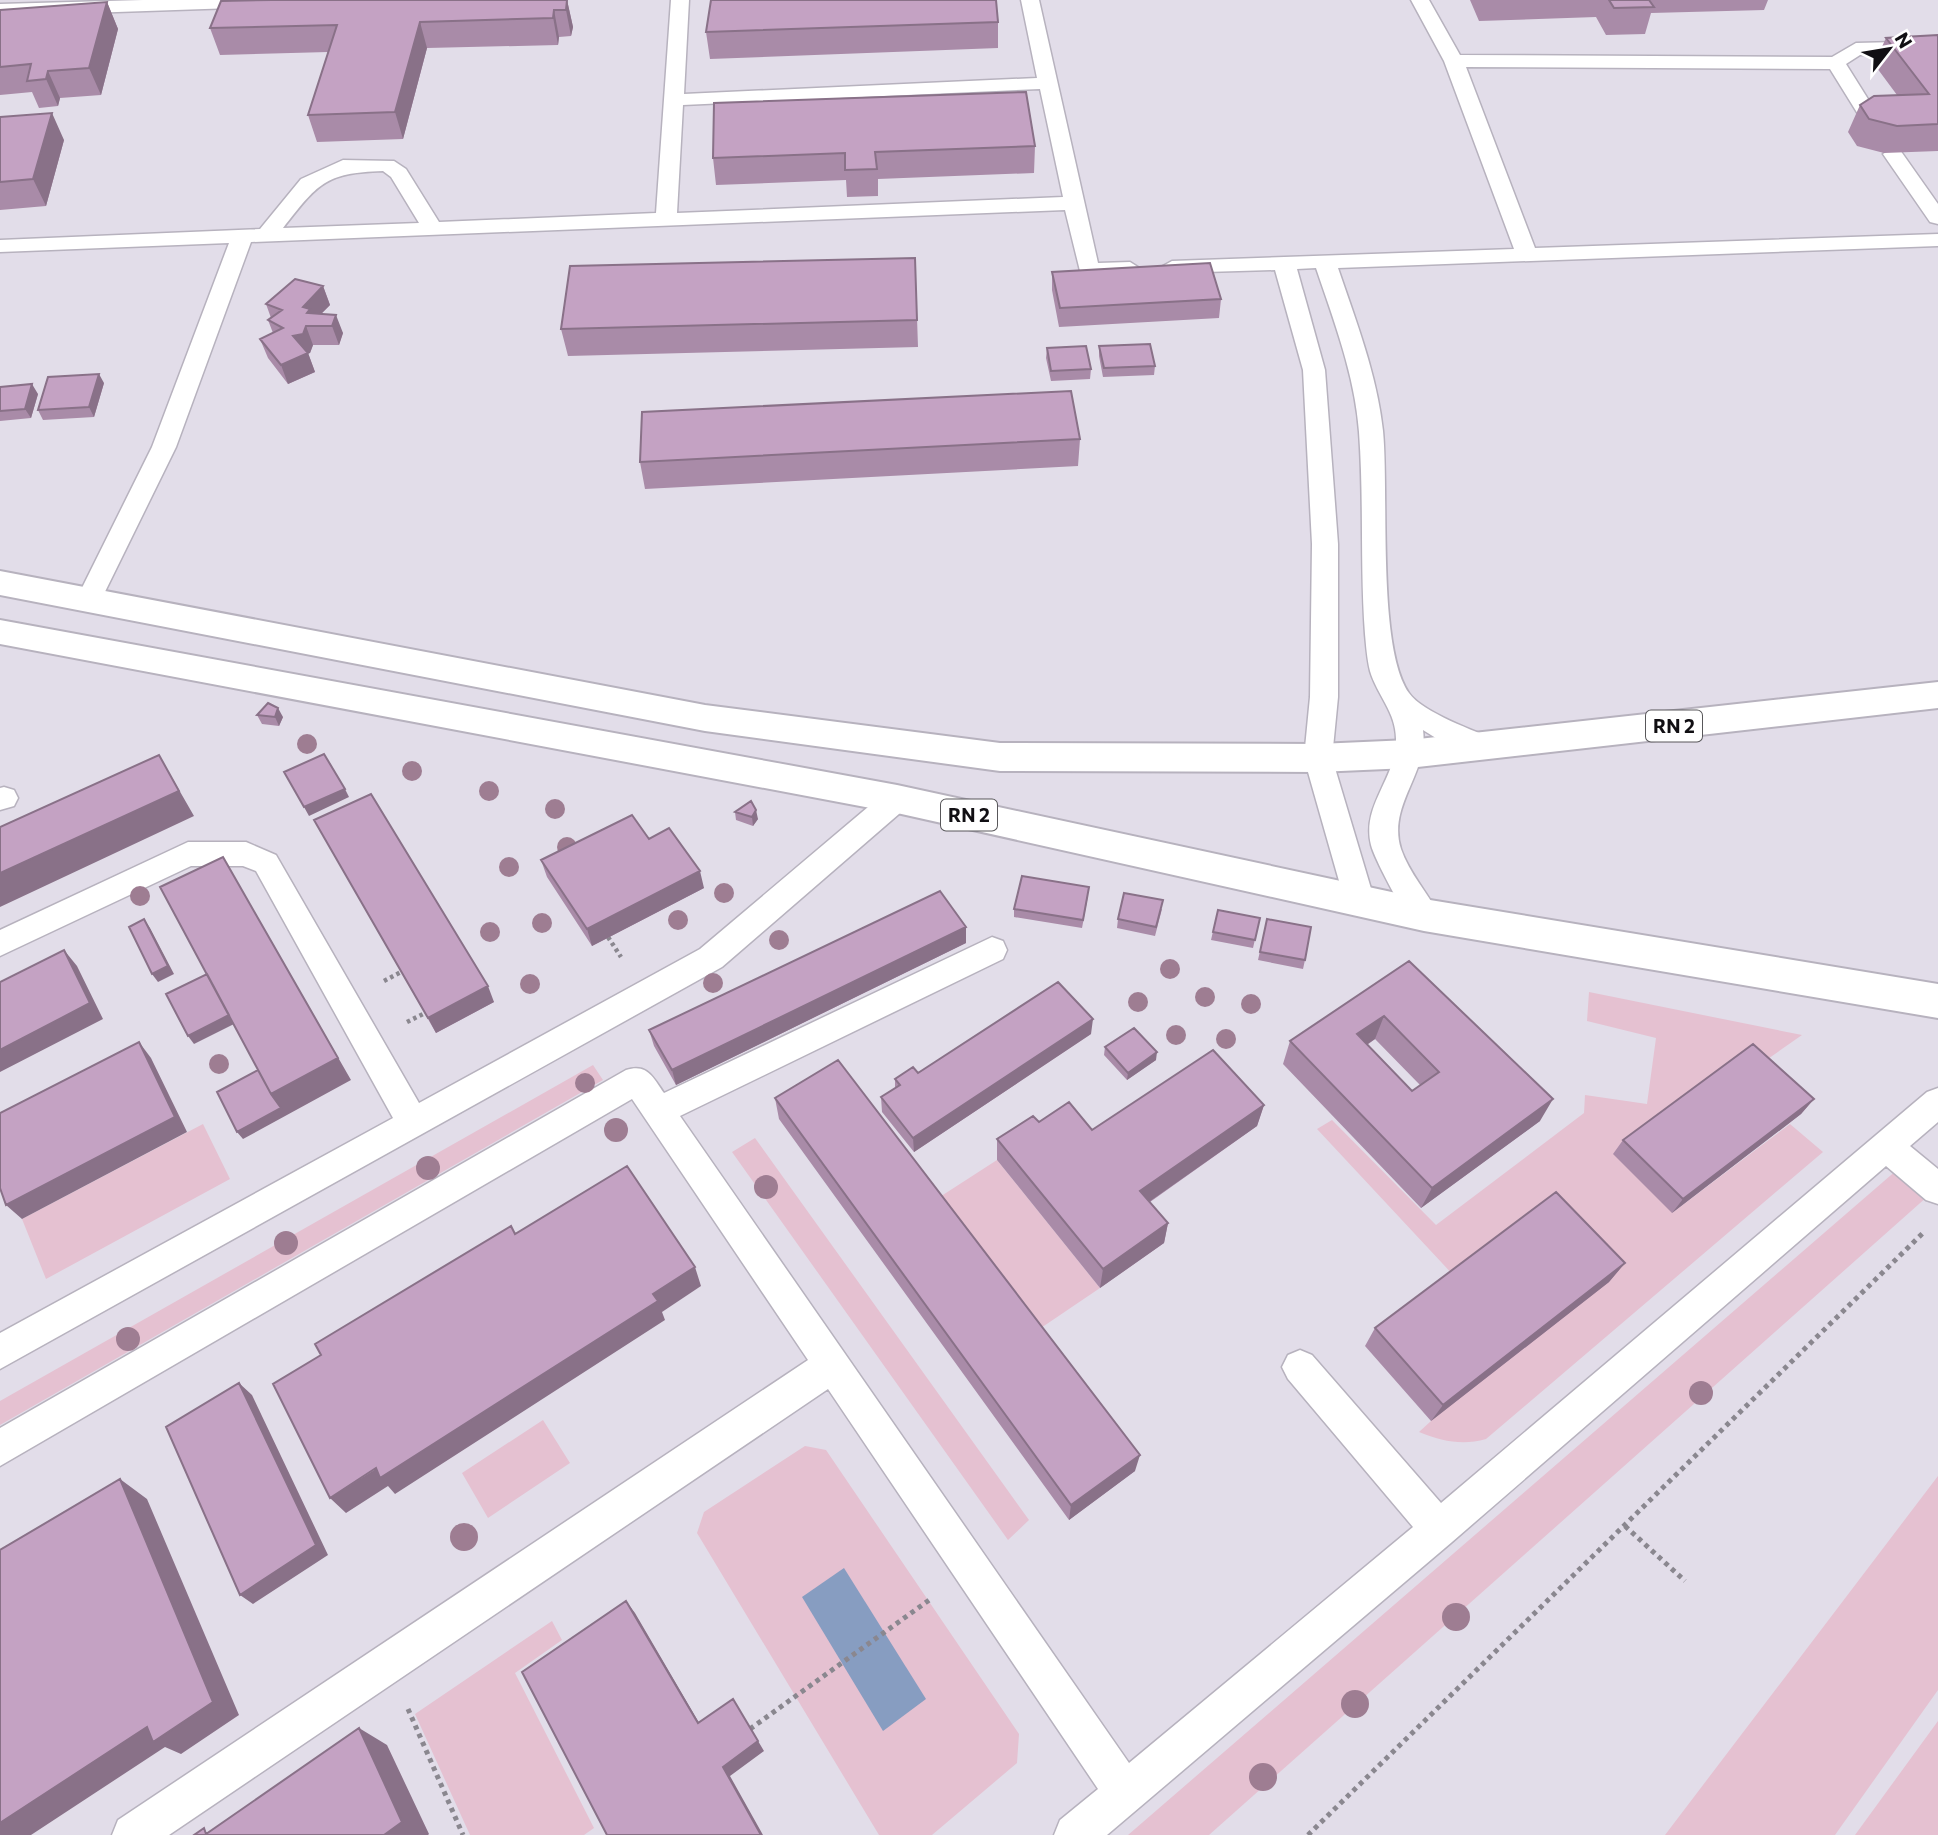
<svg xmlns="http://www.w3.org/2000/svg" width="1938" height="1835" viewBox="0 0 1938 1835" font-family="Commissioner,sans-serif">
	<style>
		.green { fill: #e5c1d1 }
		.water { fill: #879dc1 }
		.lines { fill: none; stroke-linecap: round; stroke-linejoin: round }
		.service-casing { stroke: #b7b2be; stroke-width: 3 }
		.primary-casing { stroke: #b7b2be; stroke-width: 4 }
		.path-far1 { stroke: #8a878f; stroke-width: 4.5; stroke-dasharray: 3.5 3.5; stroke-linecap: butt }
		.path { stroke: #8a878f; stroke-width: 5; stroke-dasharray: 4.5 4.5; stroke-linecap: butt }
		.service { fill: #fff; fill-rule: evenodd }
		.primary { fill: #fff; fill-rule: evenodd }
		.tree { fill: #9e7d92 }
		.wall { fill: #a98ba8; fill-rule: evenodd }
		.shaded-wall { fill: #897188 }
		.building { fill: #c4a2c3; stroke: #897188; stroke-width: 2; fill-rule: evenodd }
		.labels { text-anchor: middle; stroke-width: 6; stroke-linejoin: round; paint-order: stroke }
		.shield { fill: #fff; stroke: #58575a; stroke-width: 2 }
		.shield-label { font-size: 19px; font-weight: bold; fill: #110f13 }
	</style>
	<rect width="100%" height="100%" fill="#e2dde9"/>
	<path class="green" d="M 1589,992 L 1802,1035 L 1752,1070 L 1672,1213 L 1790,1124 L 1823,1152 L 1486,1439 C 1462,1446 1442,1441 1419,1432 L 1431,1421 L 1456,1278 L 1317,1129 L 1332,1120 L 1436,1225 L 1584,1113 L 1585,1095 L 1647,1104 L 1656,1038 L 1587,1021 Z
		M 593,1065 L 603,1080 L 0,1425 L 0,1401 Z
		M 203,1124 L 230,1179 L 46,1279 L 22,1219 Z
		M 755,1138 L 1029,1520 L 1008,1540 L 732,1152 Z
		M 997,1160 L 1100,1288 L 1032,1334 L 932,1202 Z
		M 1898,1169 L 1928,1196 L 1209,1835 L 1128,1835 Z
		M 543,1420 L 570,1463 L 488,1518 L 462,1473 Z
		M 805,1446 L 826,1450 L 1019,1734 L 1017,1763 L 932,1835 L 879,1835 L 697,1533 L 704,1512 Z
		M 1938,1476 L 1938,1690 L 1835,1835 L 1665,1835 Z
		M 552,1621 L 562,1640 L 515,1673 L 594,1828 L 584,1835 L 470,1835 L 415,1714 Z
		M 1938,1721 L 1938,1835 L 1855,1835 Z"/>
	<path class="water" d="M 844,1568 L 926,1699 L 883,1731 L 802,1597 Z"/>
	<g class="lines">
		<defs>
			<path id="service" d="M 143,0 L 327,0 L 318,5 L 0,16 L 0,4 Z
				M 671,0 L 689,0 L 684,94 L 1037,78 L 1021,0 L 1039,0 L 1098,263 L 1130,262 L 1141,269 L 1130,276 L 1081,275 L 1065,210 L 251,242 L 176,447 L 98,606 L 89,609 L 80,606 L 76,600 L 152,447 L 229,243 L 0,252 L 0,240 L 260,229 L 301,179 L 343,160 L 394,161 L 406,169 L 439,222 L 656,213 ZM 1040,89 L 1063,197 L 677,213 L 683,105 ZM 383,171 L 391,177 L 419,223 L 283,228 C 318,184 324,173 383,171 Z
				M 1411,0 L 1429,0 L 1460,55 L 1832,57 L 1856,43 L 1938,41 L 1938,53 L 1860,55 L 1846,64 L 1883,123 L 1873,129 L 1866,127 L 1830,69 L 1466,67 L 1535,248 L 1938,234 L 1938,246 L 1338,268 C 1356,321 1377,375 1383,431 C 1389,493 1377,648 1409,693 C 1422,712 1476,732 1498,740 L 1502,747 L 1498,754 C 1475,762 1442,742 1423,730 C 1429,773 1387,805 1401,849 C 1409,873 1428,893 1439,915 L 1435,924 C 1428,926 1421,929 1414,924 C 1405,917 1374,858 1371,845 C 1361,805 1397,778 1396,739 C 1396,712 1377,695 1370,671 C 1367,659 1366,645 1365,634 C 1360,567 1364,499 1359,432 C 1355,376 1334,321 1316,268 L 1297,269 L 1325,370 L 1338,544 L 1338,697 L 1332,758 L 1375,902 L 1370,911 L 1360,914 L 1350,911 L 1345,902 L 1304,758 L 1310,697 L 1312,544 L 1303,370 L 1275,270 L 1172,273 L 1161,267 L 1172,261 L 1514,249 L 1444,61 Z
				M 1893,148 L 1900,150 L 1938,204 L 1938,224 L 1930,222 L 1883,154 Z
				M 4,787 L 14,790 L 18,798 L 14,806 L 0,810 L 0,788 Z
				M 897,788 L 907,791 L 911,799 L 907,807 L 722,967 L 0,1369 L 0,1333 L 393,1118 L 256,871 L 243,866 L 191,866 L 0,956 L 0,930 L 188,842 L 246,842 L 276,855 L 419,1103 L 700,949 L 887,791 Z
				M 992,937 L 1003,941 L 1007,950 L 1003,959 L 680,1116 L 1129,1763 L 1413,1527 L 1288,1379 L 1282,1367 L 1288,1355 L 1300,1350 L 1312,1355 L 1441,1503 L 1927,1092 L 1938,1088 L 1938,1122 L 1910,1146 L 1938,1169 L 1938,1204 L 1926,1200 L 1886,1166 L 1452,1542 L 1107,1835 L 1054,1835 L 1060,1820 L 1098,1789 L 828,1389 L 169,1835 L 112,1835 L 118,1820 L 808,1360 L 632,1099 L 0,1466 L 0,1428 L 626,1070 C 647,1063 653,1077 664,1093 Z"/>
			<path id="primary" d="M 0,571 L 705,705 L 1000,743 L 1318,744 L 1409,740 L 1938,682 L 1938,708 L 1409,768 L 1318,772 L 1000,771 L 705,731 L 0,595 Z
				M 0,620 L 897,785 L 1424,899 L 1938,984 L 1938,1018 L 1424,931 L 897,813 L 0,644 Z"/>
		</defs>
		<use href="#service" class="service-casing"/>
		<use href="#primary" class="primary-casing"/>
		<path class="path-far1" d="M 608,937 L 621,957
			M 384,981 L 401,972
			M 407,1022 L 425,1013"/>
		<path class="path" d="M 1625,1526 L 1685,1581
			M 408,1709 L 463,1835
			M 750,1729 L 932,1598
			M 1308,1835 L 1925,1231"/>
		<use href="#service" class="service"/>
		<use href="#primary" class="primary"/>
	</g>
	<g class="tree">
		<circle cx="307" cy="744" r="10"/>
		<circle cx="412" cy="771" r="10"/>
		<circle cx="489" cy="791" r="10"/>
		<circle cx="555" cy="809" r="10"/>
		<circle cx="567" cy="847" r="10"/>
		<circle cx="509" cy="867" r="10"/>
		<circle cx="724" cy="893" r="10"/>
		<circle cx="140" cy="896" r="10"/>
		<circle cx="678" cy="920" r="10"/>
		<circle cx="542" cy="923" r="10"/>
		<circle cx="490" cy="932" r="10"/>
		<circle cx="779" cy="940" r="10"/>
		<circle cx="1170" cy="969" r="10"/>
		<circle cx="713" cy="983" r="10"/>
		<circle cx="530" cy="984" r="10"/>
		<circle cx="1205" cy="997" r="10"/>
		<circle cx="1138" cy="1002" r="10"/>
		<circle cx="1251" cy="1004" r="10"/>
		<circle cx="1176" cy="1035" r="10"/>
		<circle cx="1226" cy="1039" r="10"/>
		<circle cx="219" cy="1064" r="10"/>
		<circle cx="585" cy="1083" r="10"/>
		<circle cx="616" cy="1130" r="12"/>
		<circle cx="428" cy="1168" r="12"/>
		<circle cx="766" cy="1187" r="12"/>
		<circle cx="286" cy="1243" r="12"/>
		<circle cx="128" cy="1339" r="12"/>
		<circle cx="1701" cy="1393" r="12"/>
		<circle cx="464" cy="1537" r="14"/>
		<circle cx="1456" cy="1617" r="14"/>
		<circle cx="1355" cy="1704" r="14"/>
		<circle cx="1263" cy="1777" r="14"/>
	</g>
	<path class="wall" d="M 272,0 L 567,0 L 573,27 L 571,36 L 559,37 L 558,45 L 427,48 L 403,139 L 317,142 L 308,115 L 328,52 L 220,55 L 210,28 Z
		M 1470,0 L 1768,0 L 1764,10 L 1651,13 L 1645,34 L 1606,35 L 1596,17 L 1479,21 Z
		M 107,2 L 118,29 L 101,95 L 60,98 L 58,106 L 39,108 L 32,92 L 0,95 L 0,10 Z
		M 998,22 L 998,48 L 710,59 L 706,32 Z
		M 1938,35 L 1938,151 L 1884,153 L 1857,146 L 1848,132 L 1860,105 L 1897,95 L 1874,64 L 1886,38 Z
		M 0,117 L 64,140 L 46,206 L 0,210 Z
		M 1035,146 L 1034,173 L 878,179 L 878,196 L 847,197 L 846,180 L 716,185 L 713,158 Z
		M 915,258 L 918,347 L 568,356 L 561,329 Z
		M 1052,272 L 1221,299 L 1219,318 L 1059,327 L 1052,290 Z
		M 323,286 L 330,305 L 321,314 L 343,333 L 339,345 L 313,345 L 310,353 L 308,353 L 315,372 L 288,384 L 268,358 L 260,339 L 273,333 L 268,320 L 271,318 L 266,304 Z
		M 1099,346 L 1155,366 L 1154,375 L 1103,377 L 1099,356 Z
		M 1047,348 L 1091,369 L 1090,379 L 1051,381 L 1046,358 Z
		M 104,383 L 94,417 L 43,420 L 38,410 Z
		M 0,387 L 38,394 L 31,418 L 0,421 Z
		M 1080,439 L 1078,466 L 645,489 L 640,462 Z
		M 257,715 L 283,717 L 279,726 L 262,724 Z
		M 735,812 L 758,819 L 753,826 L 736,820 Z
		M 314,820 L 494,1002 L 436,1033 Z
		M 649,839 L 704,888 L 592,946 L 547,877 L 541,860 Z
		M 1088,896 L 1082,928 L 1014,917 L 1014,909 Z
		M 1162,909 L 1155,936 L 1117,928 L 1118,919 Z
		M 1218,910 L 1260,918 L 1253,948 L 1211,940 Z
		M 1267,919 L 1305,960 L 1303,969 L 1258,960 Z
		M 966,927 L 966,943 L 676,1085 L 654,1046 L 649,1030 Z
		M 1409,961 L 1540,1121 L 1421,1208 L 1283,1064 L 1290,1041 ZM 1375,1039 L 1420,1085 L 1412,1091 L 1367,1045 Z
		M 1091,1034 L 914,1152 L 882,1112 L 881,1097 L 895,1088 L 895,1079 Z
		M 1105,1047 L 1156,1060 L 1127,1080 L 1104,1055 Z
		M 775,1098 L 1135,1471 L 1069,1520 L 779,1119 Z
		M 1814,1099 L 1801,1114 L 1672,1213 L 1613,1154 L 1623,1140 Z
		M 1264,1105 L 1257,1126 L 1150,1202 L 1168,1223 L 1164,1243 L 1100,1288 L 997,1160 L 997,1139 L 1039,1122 L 1092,1130 Z
		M 1625,1263 L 1609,1282 L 1431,1421 L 1365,1346 L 1375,1328 Z"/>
	<path class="shaded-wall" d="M 550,0 L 553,0 L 555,10 L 554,10 L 559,37 L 558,45 Z
		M 567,0 L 573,27 L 571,36 L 566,10 Z
		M 107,2 L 118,29 L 101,95 L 89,68 Z
		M 420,22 L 427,48 L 403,139 L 395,112 Z
		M 48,71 L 60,98 L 58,106 L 46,79 Z
		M 52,113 L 64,140 L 46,206 L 33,179 Z
		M 323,286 L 330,305 L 314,321 L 303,307 Z
		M 336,315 L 343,333 L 339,345 L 332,326 Z
		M 306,326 L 313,345 L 310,353 L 308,353 L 315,372 L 288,384 L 281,365 L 293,336 Z
		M 99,374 L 104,383 L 94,417 L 89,407 Z
		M 32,384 L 38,394 L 31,418 L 25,409 Z
		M 278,708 L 283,717 L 279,726 L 275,717 Z
		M 159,755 L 194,816 L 0,907 L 0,873 Z
		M 345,789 L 349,797 L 309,816 L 304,807 Z
		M 756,810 L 758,819 L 753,826 L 752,817 Z
		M 223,857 L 351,1080 L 243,1139 L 237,1132 L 271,1094 Z
		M 700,871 L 704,888 L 592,946 L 587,929 Z
		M 144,919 L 150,928 L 174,974 L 158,982 L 152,974 Z
		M 966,927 L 966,943 L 676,1085 L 672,1070 Z
		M 64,950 L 77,966 L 103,1019 L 0,1072 L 0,1050 Z
		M 215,981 L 236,1023 L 194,1044 L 188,1036 Z
		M 488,986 L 494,1002 L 436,1033 L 428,1018 Z
		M 1384,1016 L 1375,1039 L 1348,1057 L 1357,1034 Z
		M 1093,1019 L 1091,1034 L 914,1152 L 913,1138 Z
		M 139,1042 L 151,1058 L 187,1132 L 22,1219 L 6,1205 Z
		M 1157,1052 L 1156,1060 L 1127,1080 L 1128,1073 Z
		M 1553,1099 L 1540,1121 L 1421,1208 L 1432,1188 Z
		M 1814,1099 L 1801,1114 L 1672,1213 L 1683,1199 Z
		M 1264,1105 L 1257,1126 L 1136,1211 L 1140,1191 Z
		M 1168,1223 L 1164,1243 L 1100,1288 L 1103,1269 Z
		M 1625,1263 L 1609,1282 L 1431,1421 L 1443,1405 Z
		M 695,1267 L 701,1286 L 662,1312 L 665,1320 L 395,1494 L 388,1486 L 346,1513 L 330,1498 Z
		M 239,1383 L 252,1395 L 328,1555 L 253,1604 L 240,1595 Z
		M 1140,1455 L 1135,1471 L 1069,1520 L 1071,1505 Z
		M 120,1479 L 147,1499 L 239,1715 L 181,1754 L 165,1747 L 31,1835 L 0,1835 L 0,1823 Z
		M 626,1601 L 635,1613 L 705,1733 L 698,1723 Z
		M 733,1699 L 764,1751 L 730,1776 L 763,1835 L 761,1835 L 723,1767 Z
		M 359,1728 L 387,1745 L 429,1834 L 428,1835 L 384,1835 Z"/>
	<path class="building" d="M 272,0 L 567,0 L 566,10 L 554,10 L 553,18 L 420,22 L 395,112 L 308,115 L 337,25 L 210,28 L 221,1 Z
		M 711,0 L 996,0 L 998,22 L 706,32 Z
		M 1609,0 L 1649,0 L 1654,7 L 1614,8 Z
		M 107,2 L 89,68 L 48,71 L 46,79 L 27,81 L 31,64 L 0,67 L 0,10 Z
		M 1938,35 L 1938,124 L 1897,126 L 1869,119 L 1860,105 L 1874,96 L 1929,94 L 1886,38 Z
		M 1026,92 L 1035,146 L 875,152 L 877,169 L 845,170 L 845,153 L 713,158 L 714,103 Z
		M 52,113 L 33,179 L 0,182 L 0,117 Z
		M 915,258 L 917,320 L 561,329 L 570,266 Z
		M 1210,263 L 1221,299 L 1060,308 L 1052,272 Z
		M 295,279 L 323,286 L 303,307 L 310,309 L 307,313 L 336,315 L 332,326 L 306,326 L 303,334 L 293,336 L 308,353 L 281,365 L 260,339 L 283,328 L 268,320 L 282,310 L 266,304 Z
		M 1150,344 L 1155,366 L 1104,368 L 1099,346 Z
		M 1086,346 L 1091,369 L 1051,371 L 1047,348 Z
		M 99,374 L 89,407 L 38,410 L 48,377 Z
		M 32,384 L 25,409 L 0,411 L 0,387 Z
		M 1071,391 L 1080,439 L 640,462 L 642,412 Z
		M 268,703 L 278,708 L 275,717 L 257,715 Z
		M 324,754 L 345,789 L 304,807 L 284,772 Z
		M 159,755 L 179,791 L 0,873 L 0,827 Z
		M 371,794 L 488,986 L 428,1018 L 314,820 Z
		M 751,801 L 756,810 L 752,817 L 735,812 Z
		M 632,815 L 649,839 L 669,828 L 700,871 L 587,929 L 541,860 Z
		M 223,857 L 338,1058 L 271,1094 L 160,887 Z
		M 1022,876 L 1089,887 L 1083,920 L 1014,909 Z
		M 940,891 L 966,927 L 672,1070 L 649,1030 Z
		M 1124,893 L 1163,900 L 1156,927 L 1118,919 Z
		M 1218,910 L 1260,918 L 1255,940 L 1213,932 Z
		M 144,919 L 168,966 L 152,974 L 129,927 Z
		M 1267,919 L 1311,927 L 1305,960 L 1260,952 Z
		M 64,950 L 90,1003 L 0,1050 L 0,982 Z
		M 1409,961 L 1553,1099 L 1432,1188 L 1290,1041 ZM 1384,1016 L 1439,1072 L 1412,1091 L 1357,1034 Z
		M 207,974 L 229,1015 L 188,1036 L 166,994 Z
		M 1058,982 L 1093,1019 L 913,1138 L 881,1097 L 900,1085 L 895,1079 L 913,1067 L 918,1073 Z
		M 1134,1028 L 1157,1052 L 1128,1073 L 1105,1047 Z
		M 139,1042 L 175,1117 L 6,1205 L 0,1188 L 0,1113 Z
		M 1753,1044 L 1814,1099 L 1683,1199 L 1623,1140 Z
		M 1213,1050 L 1264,1105 L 1140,1191 L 1168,1223 L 1103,1269 L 997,1139 L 1033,1116 L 1039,1122 L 1069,1102 L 1092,1130 Z
		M 838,1060 L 1140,1455 L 1071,1505 L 775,1098 Z
		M 258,1070 L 271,1094 L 281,1108 L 237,1132 L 217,1092 Z
		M 627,1166 L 695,1267 L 653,1294 L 658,1301 L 380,1478 L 376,1468 L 330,1498 L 273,1384 L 321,1355 L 315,1344 L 511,1226 L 515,1234 Z
		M 1556,1192 L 1625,1263 L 1443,1405 L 1375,1328 Z
		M 239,1383 L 316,1545 L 240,1595 L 166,1427 Z
		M 120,1479 L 213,1702 L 153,1742 L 147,1727 L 0,1823 L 0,1550 Z
		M 626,1601 L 698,1723 L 733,1699 L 758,1741 L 723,1767 L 761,1835 L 607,1835 L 522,1672 Z
		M 359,1728 L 402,1822 L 384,1835 L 194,1835 L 204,1828 L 206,1834 Z"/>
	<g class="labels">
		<g class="shield">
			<rect x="1646" y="710.5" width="56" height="31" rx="5"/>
			<rect x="941" y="799.5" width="56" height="31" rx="5"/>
		</g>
		<g class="shield-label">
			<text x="1674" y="733">RN 2</text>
			<text x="969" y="822">RN 2</text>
		</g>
	</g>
	<g transform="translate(1889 49) rotate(59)" stroke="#ffffff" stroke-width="5" paint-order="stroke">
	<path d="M0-5L12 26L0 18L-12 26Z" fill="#110f13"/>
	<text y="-10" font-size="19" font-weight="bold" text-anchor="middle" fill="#110f13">N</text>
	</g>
</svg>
